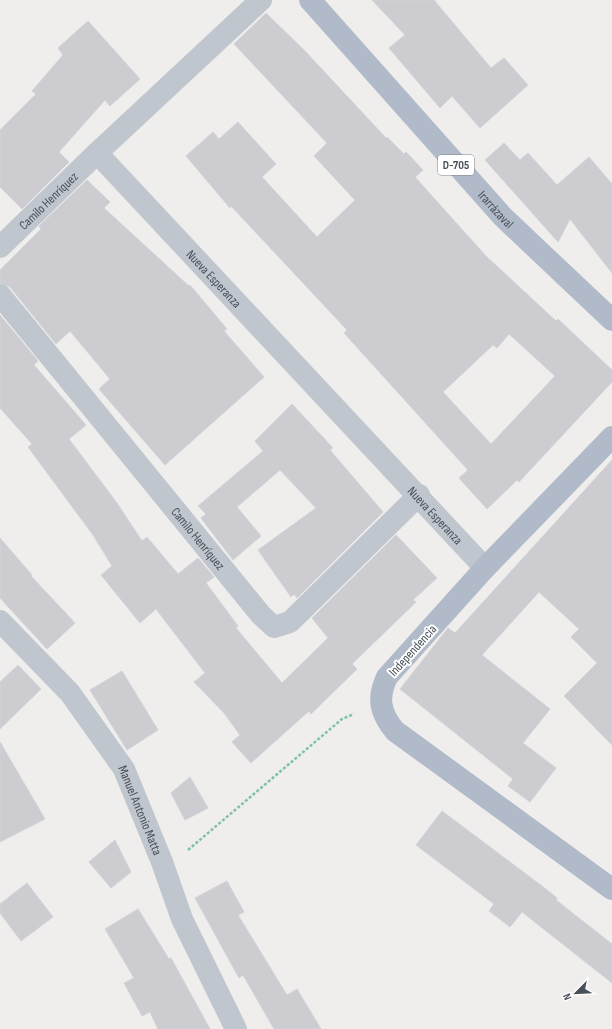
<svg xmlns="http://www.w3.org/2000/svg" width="612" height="1029" viewBox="0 0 612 1029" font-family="'Sofia Sans Condensed',sans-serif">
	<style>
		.building { fill: #ccccd1; stroke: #d2d3d8; fill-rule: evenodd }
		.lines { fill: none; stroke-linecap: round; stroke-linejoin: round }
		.path { stroke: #7dc2a7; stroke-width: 2.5; stroke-dasharray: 3 2; stroke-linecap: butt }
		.minor { stroke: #c0c6ce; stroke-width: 22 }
		.major { stroke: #b0bac9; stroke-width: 22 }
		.labels { text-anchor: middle; stroke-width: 4; stroke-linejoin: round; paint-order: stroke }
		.shield { fill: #fff; stroke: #7f848a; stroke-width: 1 }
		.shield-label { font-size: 12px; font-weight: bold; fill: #484f58 }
		.street-label { font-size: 13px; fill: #484f58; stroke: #fff }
	</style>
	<rect width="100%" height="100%" fill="#f0eeed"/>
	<path class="building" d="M 372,0 L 434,0 L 491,68 L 504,58 L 528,85 L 480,128 L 452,96 L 440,108 L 389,48 L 405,35 Z
		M 266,13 L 305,51 L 386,138 L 387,137 L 404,154 L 406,152 L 423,170 L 415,177 L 486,256 L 556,321 L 558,319 L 612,370 L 612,382 L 519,482 L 517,480 L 487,509 L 459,478 L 468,470 L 344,333 L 347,330 L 231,206 L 230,208 L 186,156 L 213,132 L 219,139 L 238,122 L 276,164 L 262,177 L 317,237 L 355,200 L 314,156 L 327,143 L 234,44 ZM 509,334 L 555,376 L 491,444 L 443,392 L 493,345 L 497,348 Z
		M 88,21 L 140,79 L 110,106 L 105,100 L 59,152 L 69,162 L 22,209 L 0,187 L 0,130 L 36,94 L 32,91 L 63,55 L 58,48 Z
		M 504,143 L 520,160 L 528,153 L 557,185 L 589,157 L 612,184 L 612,273 L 570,219 L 558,242 L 485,160 Z
		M 87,180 L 110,202 L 104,208 L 189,286 L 190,285 L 227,329 L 224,331 L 264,377 L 165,465 L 99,389 L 110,379 L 70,331 L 56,344 L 10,287 L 0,283 L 0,270 L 41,229 L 39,226 Z
		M 0,315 L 38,361 L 34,365 L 86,425 L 69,439 L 117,503 L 142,541 L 147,537 L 178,574 L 198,558 L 214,577 L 206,583 L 238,626 L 236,628 L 282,683 L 328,638 L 312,618 L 396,535 L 437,578 L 413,600 L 416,602 L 352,664 L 357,669 L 311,714 L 309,711 L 251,763 L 232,742 L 240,735 L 224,713 L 194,682 L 205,673 L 156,609 L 140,623 L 101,575 L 112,566 L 93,535 L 28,447 L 32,444 L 0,408 Z
		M 292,404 L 333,448 L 330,450 L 383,512 L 297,598 L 294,594 L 291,597 L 258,550 L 316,508 L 280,470 L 237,507 L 261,536 L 233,560 L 201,518 L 206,514 L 198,506 L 263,451 L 255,441 Z
		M 612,460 L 612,745 L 564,696 L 597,663 L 571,637 L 579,629 L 539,592 L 482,655 L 550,709 L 523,743 L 556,768 L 530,802 L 508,786 L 513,779 L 400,689 L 448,628 L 455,633 Z
		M 0,538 L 32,575 L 31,576 L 75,623 L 47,649 L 0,598 Z
		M 18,665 L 41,689 L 0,729 L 0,682 Z
		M 122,671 L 158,730 L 127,750 L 90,690 Z
		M 0,742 L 45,819 L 0,842 Z
		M 190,777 L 208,808 L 185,820 L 171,793 Z
		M 442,811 L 542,886 L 557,898 L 556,900 L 612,944 L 612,983 L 522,912 L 510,927 L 489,911 L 494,904 L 416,845 Z
		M 115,840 L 131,872 L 111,888 L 89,862 Z
		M 227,881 L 244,912 L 238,915 L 287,995 L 297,989 L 321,1029 L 274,1029 L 243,975 L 239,978 L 195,898 Z
		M 27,883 L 53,917 L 21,941 L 0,913 L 0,904 Z
		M 138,909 L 169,959 L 171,958 L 210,1029 L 158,1029 L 150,1012 L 142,1016 L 124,983 L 134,978 L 105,929 Z"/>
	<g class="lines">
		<path class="path" d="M 188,850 L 342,719 L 354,714"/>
		<g class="minor">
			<path id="s1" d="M 261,0 L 97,153 L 485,568"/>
			<path id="s2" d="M 0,247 L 97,153"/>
			<path id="s3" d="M 0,295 L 261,615 L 274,627 L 290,622 L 419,495"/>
			<path id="s4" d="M 0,621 L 70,693 L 124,769 L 162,862 L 182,919 L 236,1029"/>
		</g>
		<g class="major">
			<path id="s5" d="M 310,0 L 503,217 L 612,320"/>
			<path d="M 612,437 L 485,568 L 387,677 C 377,698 380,713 395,731 L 612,889"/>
		</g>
	</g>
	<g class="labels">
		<rect class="shield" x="438" y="155" width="36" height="20" rx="3"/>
		<g class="shield-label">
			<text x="456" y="169">D-705</text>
		</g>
		<g class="street-label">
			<text dy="5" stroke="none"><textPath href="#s2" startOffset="67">Camilo Henríquez</textPath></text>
			<text dy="5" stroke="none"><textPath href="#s5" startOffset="280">Irarrázaval</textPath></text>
			<text dy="5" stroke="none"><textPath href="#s1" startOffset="396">Nueva Esperanza</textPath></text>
			<text dy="5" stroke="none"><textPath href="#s1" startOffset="720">Nueva Esperanza</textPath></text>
			<text dy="5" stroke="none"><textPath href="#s3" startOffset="314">Camilo Henríquez</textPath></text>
			<text transform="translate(412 650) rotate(-48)" y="5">Independencia</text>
			<text dy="5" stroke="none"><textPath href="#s4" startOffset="238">Manuel Antonio Matta</textPath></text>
		</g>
	</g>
	<g transform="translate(576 993) rotate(246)" stroke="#ffffff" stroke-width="3" paint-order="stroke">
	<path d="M0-3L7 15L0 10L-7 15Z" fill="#484f58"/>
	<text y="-6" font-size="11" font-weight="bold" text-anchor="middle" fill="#484f58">N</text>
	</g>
</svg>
